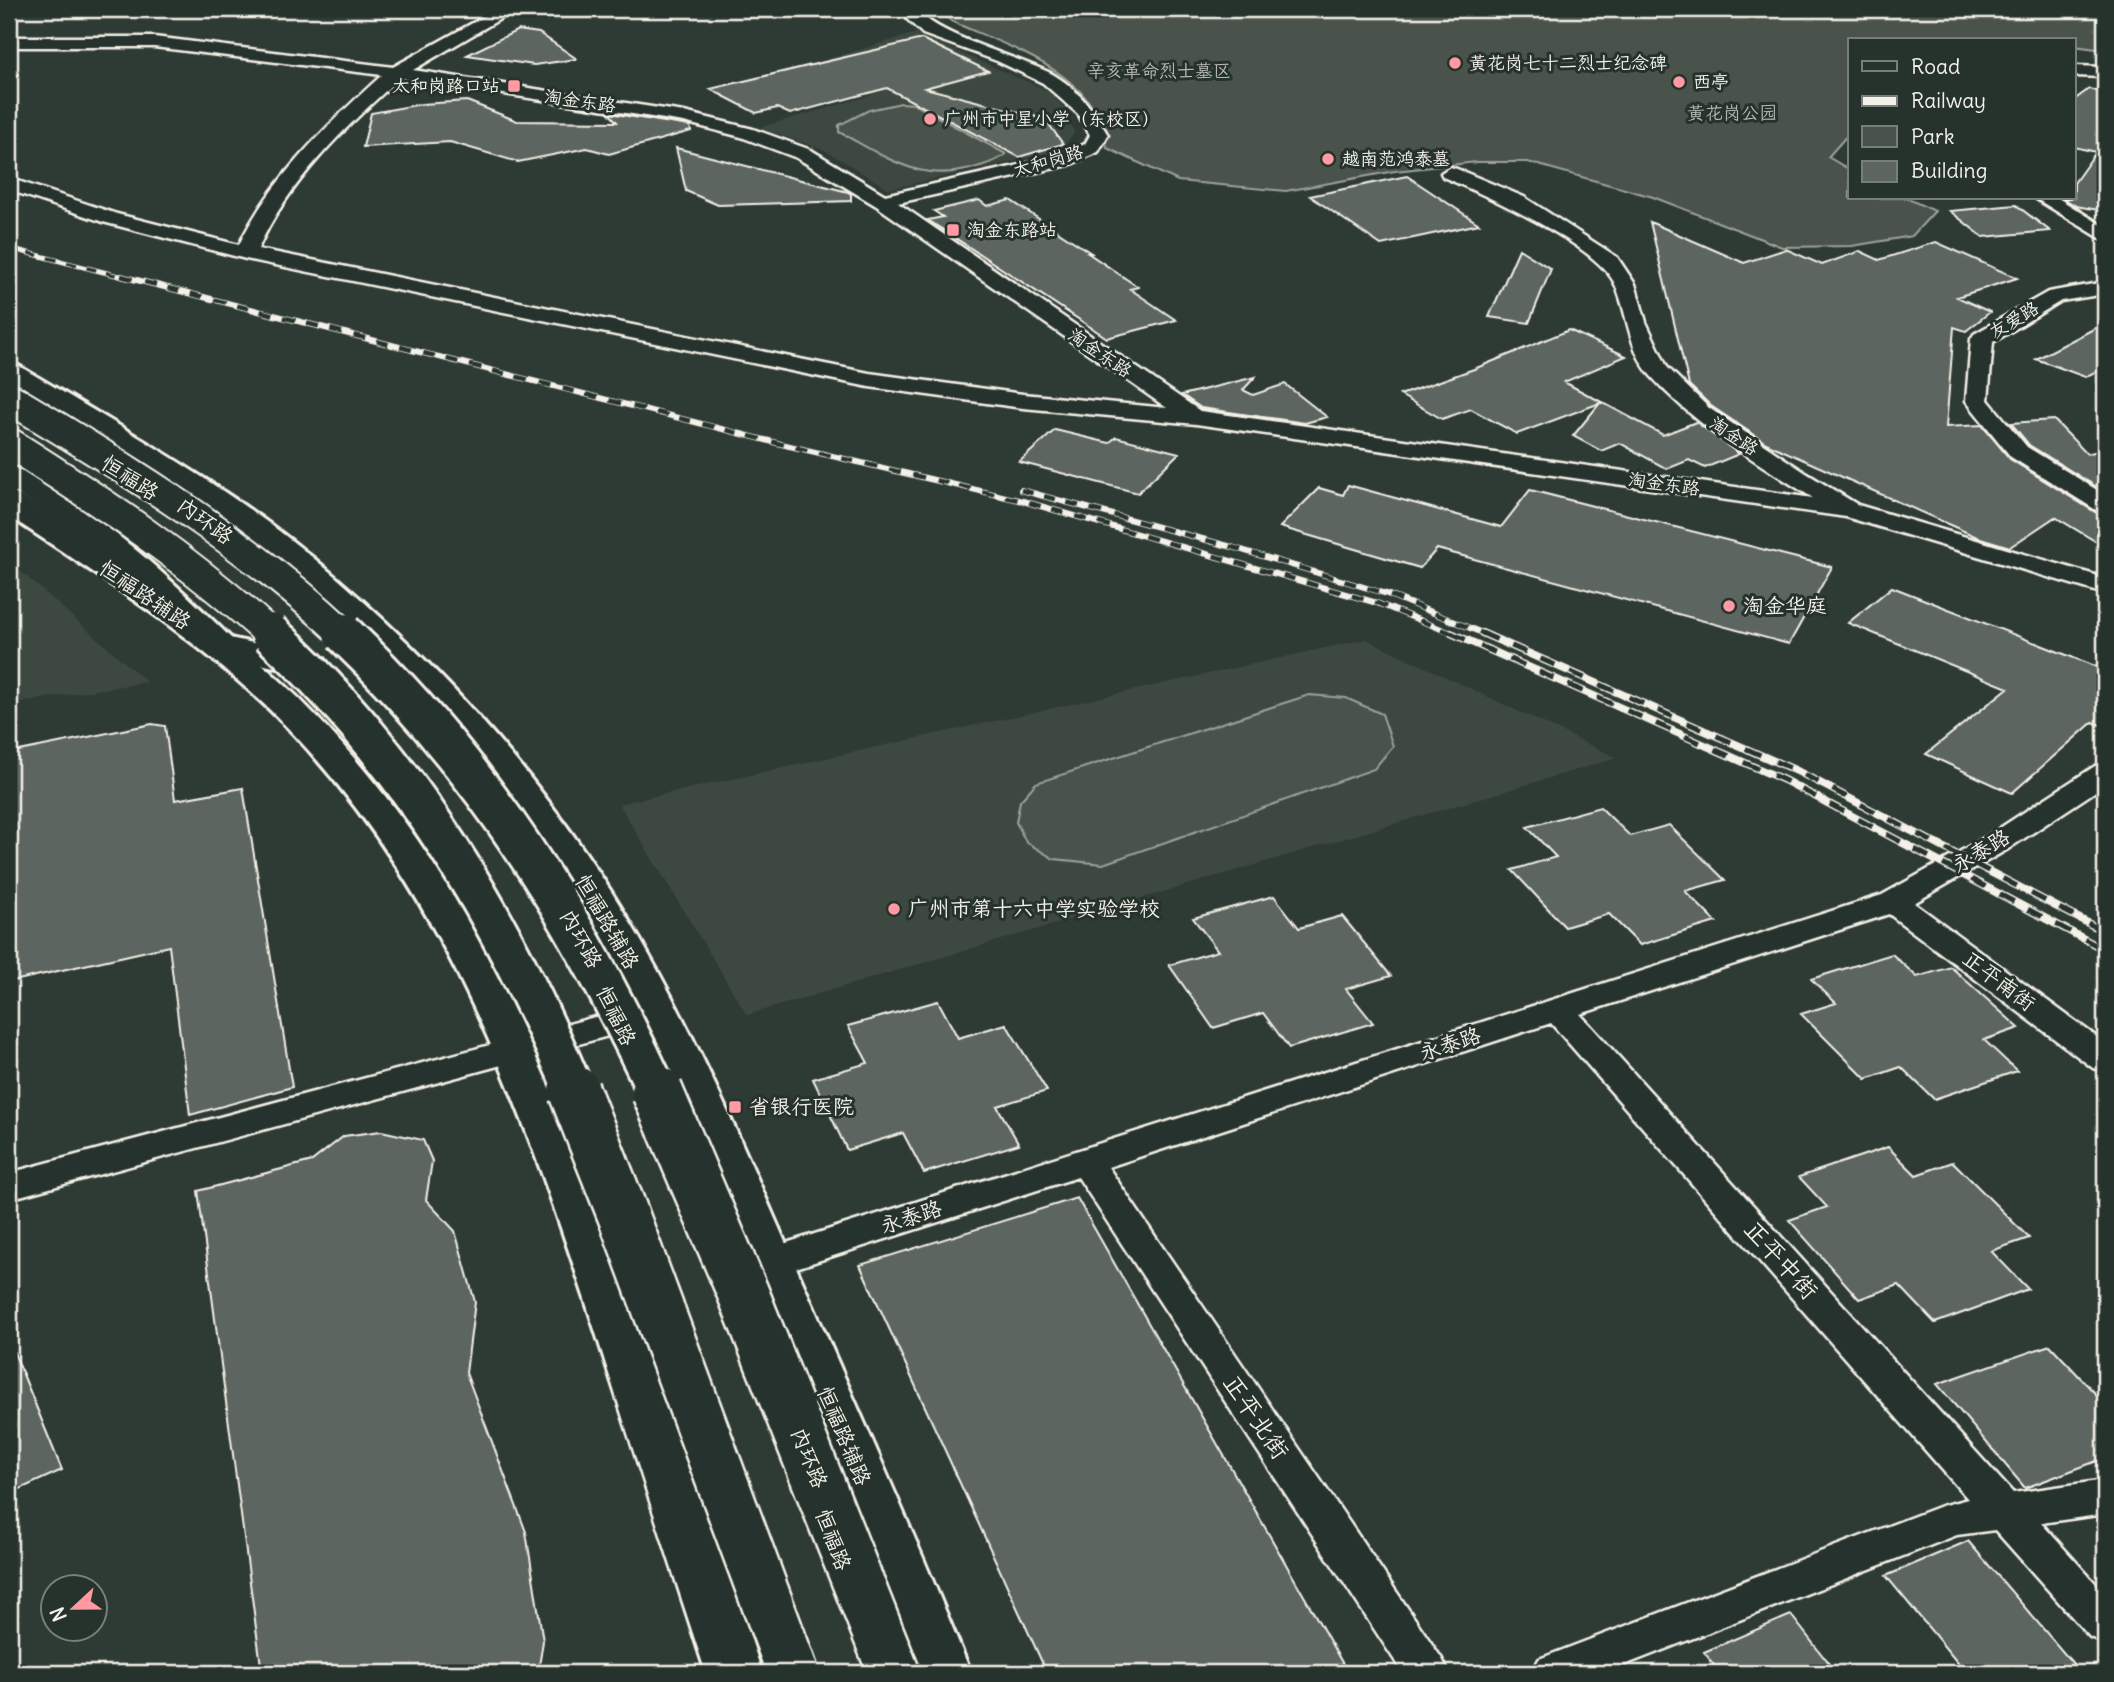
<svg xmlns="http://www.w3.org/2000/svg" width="2114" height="1682" viewBox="0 0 2114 1682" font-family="Delius,'LXGW WenKai TC',sans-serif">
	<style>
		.built { fill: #3c4841 }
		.green { fill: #48524c; stroke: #9ea29a; stroke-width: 2 }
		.building { fill: #5c655e; stroke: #f4f1e8; stroke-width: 2 }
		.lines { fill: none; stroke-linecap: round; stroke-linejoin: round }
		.minor-casing { stroke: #f4f1e8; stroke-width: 5 }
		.secondary-casing { stroke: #f4f1e8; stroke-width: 6 }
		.primary-casing { stroke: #f4f1e8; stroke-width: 6 }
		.trunk-casing { stroke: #f4f1e8; stroke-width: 6 }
		.minor { fill: #26332d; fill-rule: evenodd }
		.secondary { fill: #26332d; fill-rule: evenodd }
		.primary { fill: #26332d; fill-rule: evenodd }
		.trunk { fill: #26332d; fill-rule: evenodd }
		.rail-far2-casing { stroke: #f4f1e8; stroke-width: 5 }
		.rail-far1-casing { stroke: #f4f1e8; stroke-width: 6 }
		.rail-casing { stroke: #f4f1e8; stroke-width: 8 }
		.rail-far2 { stroke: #26332d; stroke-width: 3.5; stroke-dasharray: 10; stroke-linecap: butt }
		.rail-far1 { stroke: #26332d; stroke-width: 4.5; stroke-dasharray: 12; stroke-linecap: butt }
		.rail { stroke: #26332d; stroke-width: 5; stroke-dasharray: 16; stroke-linecap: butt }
		.trunk-bridge-far2-casing { stroke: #f4f1e8; stroke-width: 34; stroke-linecap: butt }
		.trunk-bridge-far1-casing { stroke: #f4f1e8; stroke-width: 44; stroke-linecap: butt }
		.trunk-bridge-casing { stroke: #f4f1e8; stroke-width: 55; stroke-linecap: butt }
		.trunk-bridge-far2 { stroke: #26332d; stroke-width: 30 }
		.trunk-bridge-far1 { stroke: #26332d; stroke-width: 38 }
		.trunk-bridge { stroke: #26332d; stroke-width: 50 }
		.poi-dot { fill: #ff9aa2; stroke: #26332d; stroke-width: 2.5 }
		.labels { text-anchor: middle; stroke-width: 6; stroke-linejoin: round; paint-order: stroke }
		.far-poi-label { font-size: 18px; fill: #f4f1e8; stroke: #26332d; text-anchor: start }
		.far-park-label { font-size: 18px; fill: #b8b9b1; stroke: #26332d }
		.far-street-label { font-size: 18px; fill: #f4f1e8; stroke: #26332d }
		.street-label { font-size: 21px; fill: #f4f1e8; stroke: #26332d }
		.poi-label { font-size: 21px; fill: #f4f1e8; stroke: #26332d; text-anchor: start }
		.near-street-label { font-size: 24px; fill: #f4f1e8; stroke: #26332d }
	</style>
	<rect width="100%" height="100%" fill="#2e3b34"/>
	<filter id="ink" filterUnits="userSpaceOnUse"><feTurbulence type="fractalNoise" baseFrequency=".0143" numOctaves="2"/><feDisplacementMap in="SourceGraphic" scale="14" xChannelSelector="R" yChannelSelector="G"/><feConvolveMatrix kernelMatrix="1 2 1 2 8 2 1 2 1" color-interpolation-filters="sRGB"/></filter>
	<g filter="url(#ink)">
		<path class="built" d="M 916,33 L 1046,90 L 1066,109 L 1074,133 L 1060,151 L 889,189 L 823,149 L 758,128 L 872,95 L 815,63 Z
			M 9,561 L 147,682 L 9,704 Z
			M 1366,639 L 1617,758 L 747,1015 L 619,804 Z"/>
		<path class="green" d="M 938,9 L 2105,9 L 2105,50 L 2074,46 L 2074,40 L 1850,40 L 1850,132 L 1828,157 L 1850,170 L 1850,198 L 1906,198 L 1935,211 L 1912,236 L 1852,246 L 1782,247 L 1653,197 L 1528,162 L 1477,162 L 1395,171 L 1286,191 L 1178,181 L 1107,148 C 1099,72 1009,48 951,21 Z
			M 901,103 L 914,104 L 1006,154 C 998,161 987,164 977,167 C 921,185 886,157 839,132 L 839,125 L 869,110 Z
			M 1309,695 L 1346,698 L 1382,714 L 1393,746 L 1374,769 L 1103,864 L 1054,859 L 1026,842 L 1016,822 L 1020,801 L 1036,783 Z"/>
		<path class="building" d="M 518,30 L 539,33 L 577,59 L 534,65 L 467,55 Z
			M 922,39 L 988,71 L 925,88 L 1034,116 L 1048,123 L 1063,144 L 1019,157 L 887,88 L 790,114 L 777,108 L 756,113 L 710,89 Z
			M 2089,89 L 2105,93 L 2105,200 L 2098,210 L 2076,206 L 2063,198 L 2074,198 L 2074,183 L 2096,152 L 2074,147 L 2074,100 Z
			M 467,101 L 517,121 L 617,122 L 609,113 L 683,125 L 690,126 L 691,131 L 609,154 L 587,148 L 518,162 L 450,142 L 363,147 L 371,113 L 422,104 Z
			M 676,148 L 848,192 L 851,194 L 851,201 L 718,205 L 686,191 Z
			M 1407,176 L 1479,224 L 1381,245 L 1310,196 Z
			M 979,200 L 987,206 L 1010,200 L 1091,253 L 1088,253 L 1138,287 L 1130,289 L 1176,320 L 1107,338 L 928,220 L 943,217 L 934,211 Z
			M 2016,205 L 2050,231 L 1983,237 L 1950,211 Z
			M 1650,222 L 1744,263 L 1786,249 L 1822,265 L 1860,251 L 1879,260 L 1936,242 L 2017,278 L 1957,297 L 1990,312 L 1966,331 L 1954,327 L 1946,427 L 1982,425 L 2010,459 L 2095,512 L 2105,514 L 2105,547 L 2055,517 L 2010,547 L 1977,537 L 1766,443 L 1711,406 L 1689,385 Z
			M 1519,249 L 1551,269 L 1529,323 L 1489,317 Z
			M 2105,323 L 2105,367 L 2085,377 L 2036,359 Z
			M 1569,330 L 1626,356 L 1564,382 L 1663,435 L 1696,422 L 1739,454 L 1705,468 L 1689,460 L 1667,469 L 1620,443 L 1601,451 L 1573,436 L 1600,403 L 1517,434 L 1471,409 L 1442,419 L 1400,395 L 1474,369 Z
			M 1255,377 L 1243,390 L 1253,395 L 1285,384 L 1327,417 L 1305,423 L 1201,408 L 1182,395 Z
			M 2054,420 L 2087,454 L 2105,449 L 2105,492 L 2029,445 L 2011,423 Z
			M 1055,430 L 1109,443 L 1116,437 L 1179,453 L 1138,493 L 1019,462 Z
			M 1348,485 L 1501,527 L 1530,490 L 1832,567 L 1789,644 L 1437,549 L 1420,568 L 1280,527 L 1319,488 L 1343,495 Z
			M 1892,587 L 2105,670 L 2105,727 L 2093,722 L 2012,793 L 1926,754 L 2008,688 L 1848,623 Z
			M 152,724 L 165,726 L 175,800 L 243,788 L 292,1087 L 190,1115 L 169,946 L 9,982 L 9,753 Z
			M 1600,807 L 1630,836 L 1669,825 L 1725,880 L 1685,891 L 1716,922 L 1640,945 L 1609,914 L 1565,927 L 1512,870 L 1556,857 L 1527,827 Z
			M 1274,896 L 1299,928 L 1342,916 L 1391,976 L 1346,989 L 1373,1023 L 1289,1048 L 1263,1013 L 1213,1028 L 1169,965 L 1218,951 L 1193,918 Z
			M 1892,954 L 1917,977 L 1951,967 L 2019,1028 L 1984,1040 L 2017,1071 L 1934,1099 L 1901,1067 L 1866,1079 L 1801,1014 L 1836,1003 L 1811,979 Z
			M 938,1001 L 958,1038 L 1006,1024 L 1047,1091 L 997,1106 L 1019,1144 L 924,1173 L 903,1133 L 847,1150 L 813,1079 L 868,1063 L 848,1026 Z
			M 381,1131 L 423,1140 L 432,1161 L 426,1200 L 455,1231 L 475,1302 L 466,1373 L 526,1532 L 543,1641 L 538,1673 L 262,1673 L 198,1191 L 312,1161 L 344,1136 Z
			M 1888,1147 L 1916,1175 L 1953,1162 L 2029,1238 L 1991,1251 L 2028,1289 L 1935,1323 L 1899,1285 L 1859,1299 L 1789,1220 L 1827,1207 L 1799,1177 Z
			M 1077,1198 L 1348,1673 L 1047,1673 L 860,1265 Z
			M 9,1340 L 62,1470 L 9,1494 Z
			M 2050,1345 L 2105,1404 L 2105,1458 L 2025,1488 L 1937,1384 Z
			M 1968,1541 L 2081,1673 L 1966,1673 L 1886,1576 Z
			M 1791,1615 L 1836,1673 L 1720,1673 L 1704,1652 Z"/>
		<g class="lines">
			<defs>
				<path id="minor" d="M 498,9 L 517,9 L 413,70 L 684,112 L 753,129 L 811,150 L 885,195 L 1056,157 L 1085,144 L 1090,135 L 1078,114 L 1043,83 L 997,61 L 923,34 L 907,19 L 904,9 L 920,9 C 924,32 1029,60 1054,75 C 1079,90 1094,111 1108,135 L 1098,152 L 1069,165 L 898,203 L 1200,411 L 1813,498 C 1756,462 1696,426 1651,376 C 1628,350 1628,311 1614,282 C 1593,243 1485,195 1443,177 L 1441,173 L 1450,167 L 1457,169 L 1524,197 L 1617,257 L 1635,284 L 1646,322 L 1667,367 L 1709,408 L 1806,473 L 1858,505 L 2105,578 L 2105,594 L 1846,517 L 1196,424 L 1023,408 L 869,387 L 246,259 L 103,222 L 9,190 L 9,178 L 117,214 L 239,245 C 268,182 330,122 382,75 L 154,47 L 9,47 L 9,37 L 154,37 L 393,67 ZM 400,78 L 684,122 L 741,137 L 797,158 L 875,205 L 1167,408 L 1023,394 L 869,373 L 258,249 C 287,183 346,126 400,78 Z
					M 2074,66 L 2105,67 L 2105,77 L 2074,76 Z
					M 2035,198 L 2058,198 L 2105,227 L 2105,241 Z
					M 2105,282 L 2105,294 L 2061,301 L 1993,342 L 1988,400 L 2027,447 L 2105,495 L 2105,512 L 2096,510 L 2011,457 L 1966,401 L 1971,339 L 1974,334 L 2048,292 Z
					M 2105,763 L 2105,785 L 2008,849 L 1914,903 L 2105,1043 L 2105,1071 L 2093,1068 L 1889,914 L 1580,1014 L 2013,1493 L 2105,1480 L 2105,1514 L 2041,1523 L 2105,1594 L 2105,1643 L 2090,1637 L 1995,1530 L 1957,1535 L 1604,1673 L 1532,1673 L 1539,1659 L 1941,1506 L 1968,1499 L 1551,1023 L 1108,1167 L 1442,1659 L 1449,1673 L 1403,1673 L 1078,1177 L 771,1276 L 758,1272 L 753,1262 L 758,1252 L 1882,895 L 1986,837 L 2095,766 Z
					M 644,1004 L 656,1007 L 660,1015 L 656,1023 L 9,1199 L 9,1173 Z"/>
				<path id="secondary" d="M 9,364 L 19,366 C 129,432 242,494 338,579 C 449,675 549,788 625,914 C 697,1032 750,1163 806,1290 C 862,1417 919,1545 971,1673 L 915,1673 C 850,1515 786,1356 719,1199 C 673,1089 628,977 563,877 C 494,771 407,673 312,590 C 219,509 113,448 9,384 Z
					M 9,493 L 20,495 C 121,562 231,626 315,715 C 497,906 572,1122 656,1367 C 691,1469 729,1570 762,1673 L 706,1673 C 669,1560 632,1447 596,1333 C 525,1115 450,896 287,727 C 206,643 105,580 9,516 Z"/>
				<path id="primary" d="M 220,636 L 324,658 L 329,665 L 324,672 L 312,675 L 208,653 L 203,646 L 208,639 Z"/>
				<path id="trunk" d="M 9,466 C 26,470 41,482 56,491 C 121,532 177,585 232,639 L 237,646 L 232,653 L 220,656 L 208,653 C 146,592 82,535 9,488 Z"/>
			</defs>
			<use href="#minor" class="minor-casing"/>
			<use href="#secondary" class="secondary-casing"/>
			<use href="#primary" class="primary-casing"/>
			<use href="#trunk" class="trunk-casing"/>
			<use href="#minor" class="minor"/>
			<use href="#secondary" class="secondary"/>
			<use href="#primary" class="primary"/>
			<use href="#trunk" class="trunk"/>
			<defs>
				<path id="rail-far2" d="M 9,248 L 127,278"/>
				<path id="rail-far1" d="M 121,276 L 777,443 L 1023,501 L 1377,603 L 1456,635
					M 1021,490 L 1232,547 L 1387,594 L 1487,635"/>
				<path id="rail" d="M 1451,633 L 1784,780 L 2105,950
					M 1482,633 L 1797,771 L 2105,932"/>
			</defs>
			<use href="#rail-far2" class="rail-far2-casing"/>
			<use href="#rail-far1" class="rail-far1-casing"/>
			<use href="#rail" class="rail-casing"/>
			<use href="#rail-far2" class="rail-far2"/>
			<use href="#rail-far1" class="rail-far1"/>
			<use href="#rail" class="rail"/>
			<defs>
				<path id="trunk-bridge-far2" d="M 9,398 C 126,468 245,541 345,635
					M 9,443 C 101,501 191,561 271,635"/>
				<path id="trunk-bridge-far1" d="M 270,633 C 409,760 503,920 575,1093
					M 343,633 C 485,768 576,917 658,1093"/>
				<path id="trunk-bridge" d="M 574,1091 L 624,1217 L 793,1673
					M 657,1091 L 743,1293 L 894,1673"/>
			</defs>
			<use href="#trunk-bridge-far2" class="trunk-bridge-far2-casing"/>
			<use href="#trunk-bridge-far1" class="trunk-bridge-far1-casing"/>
			<use href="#trunk-bridge" class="trunk-bridge-casing"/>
			<use href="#trunk-bridge-far2" class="trunk-bridge-far2"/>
			<use href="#trunk-bridge-far1" class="trunk-bridge-far1"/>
			<use href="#trunk-bridge" class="trunk-bridge"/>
		</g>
	</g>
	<g class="poi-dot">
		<circle cx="1455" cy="63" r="7"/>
		<circle cx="1679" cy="82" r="7"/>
		<rect x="507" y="79" width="14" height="14" rx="3.5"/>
		<circle cx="930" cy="119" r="7"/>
		<circle cx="1328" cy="159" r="7"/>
		<rect x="946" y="223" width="14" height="14" rx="3.5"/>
		<circle cx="1729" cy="606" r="7"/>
		<circle cx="894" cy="909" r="7"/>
		<rect x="728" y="1100" width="14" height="14" rx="3.5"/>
	</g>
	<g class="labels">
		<g class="far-poi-label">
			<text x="1469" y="69">黄花岗七十二烈士纪念碑</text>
			<text x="1693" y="88">西亭</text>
			<text x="500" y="92" text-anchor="end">太和岗路口站</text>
			<text x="944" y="125">广州市中星小学（东校区）</text>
			<text x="1342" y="165">越南范鸿泰墓</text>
			<text x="967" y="236">淘金东路站</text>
		</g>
		<g class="far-park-label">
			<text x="1159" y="77">辛亥革命烈士墓区</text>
			<text x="1732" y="119">黄花岗公园</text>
		</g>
		<g class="far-street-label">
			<text transform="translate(580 101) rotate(8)" y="6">淘金东路</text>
			<text transform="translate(1048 161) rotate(-16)" y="6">太和岗路</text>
			<text transform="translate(2014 320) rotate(-31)" y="6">友爱路</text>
			<text transform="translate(1100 353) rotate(34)" y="6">淘金东路</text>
			<text transform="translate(1734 436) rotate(34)" y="6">淘金路</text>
			<text transform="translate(1664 484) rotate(8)" y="6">淘金东路</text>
		</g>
		<g class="street-label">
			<text transform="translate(130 478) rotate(33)" y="7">恒福路</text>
			<text transform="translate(205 521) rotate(36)" y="7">内环路</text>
			<text transform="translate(145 595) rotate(34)" y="7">恒福路辅路</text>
			<text transform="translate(1981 851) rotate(-31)" y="7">永泰路</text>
			<text transform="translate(607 922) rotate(60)" y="7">恒福路辅路</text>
			<text transform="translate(581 939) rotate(61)" y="7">内环路</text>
			<text transform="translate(1999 981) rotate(37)" y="7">正平南街</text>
			<text transform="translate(616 1016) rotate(64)" y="7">恒福路</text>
			<text transform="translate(1450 1044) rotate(-18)" y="7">永泰路</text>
			<text transform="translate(911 1217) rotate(-18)" y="7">永泰路</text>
			<text transform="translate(844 1436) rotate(67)" y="7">恒福路辅路</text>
			<text transform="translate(809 1458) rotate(68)" y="7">内环路</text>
			<text transform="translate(833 1540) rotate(69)" y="7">恒福路</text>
		</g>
		<g class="poi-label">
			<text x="1743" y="613">淘金华庭</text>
			<text x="908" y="916">广州市第十六中学实验学校</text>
			<text x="749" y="1114">省银行医院</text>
		</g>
		<g class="near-street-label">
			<text transform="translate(1781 1260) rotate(48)" y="8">正平中街</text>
			<text transform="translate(1256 1417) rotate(56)" y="8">正平北街</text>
		</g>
	</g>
	<rect width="2114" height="1682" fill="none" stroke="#26332d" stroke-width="35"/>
	<rect x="18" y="18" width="2079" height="1647" fill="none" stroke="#f4f1e8" stroke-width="2.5" filter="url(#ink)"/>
	<rect x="1848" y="38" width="228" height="161" fill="#26332d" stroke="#787f78" stroke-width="2"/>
	<rect x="1862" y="61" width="35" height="10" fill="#26332d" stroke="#787f78" stroke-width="2"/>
	<text x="1911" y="74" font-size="21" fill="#f4f1e8">Road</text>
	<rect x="1862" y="96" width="35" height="10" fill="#f4f1e8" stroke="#787f78" stroke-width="2"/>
	<text x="1911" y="108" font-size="21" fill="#f4f1e8">Railway</text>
	<rect x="1862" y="126" width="35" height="21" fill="#48524c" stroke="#787f78" stroke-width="2"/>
	<text x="1911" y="144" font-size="21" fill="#f4f1e8">Park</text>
	<rect x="1862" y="161" width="35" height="21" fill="#5c655e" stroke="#787f78" stroke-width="2"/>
	<text x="1911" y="178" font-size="21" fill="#f4f1e8">Building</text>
	<g transform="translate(74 1608) rotate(248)"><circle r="33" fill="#26332d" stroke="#787f78" stroke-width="2"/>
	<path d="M0-5L12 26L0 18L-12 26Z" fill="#ff9aa2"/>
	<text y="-10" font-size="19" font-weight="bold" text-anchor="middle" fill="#f4f1e8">N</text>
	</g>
</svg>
